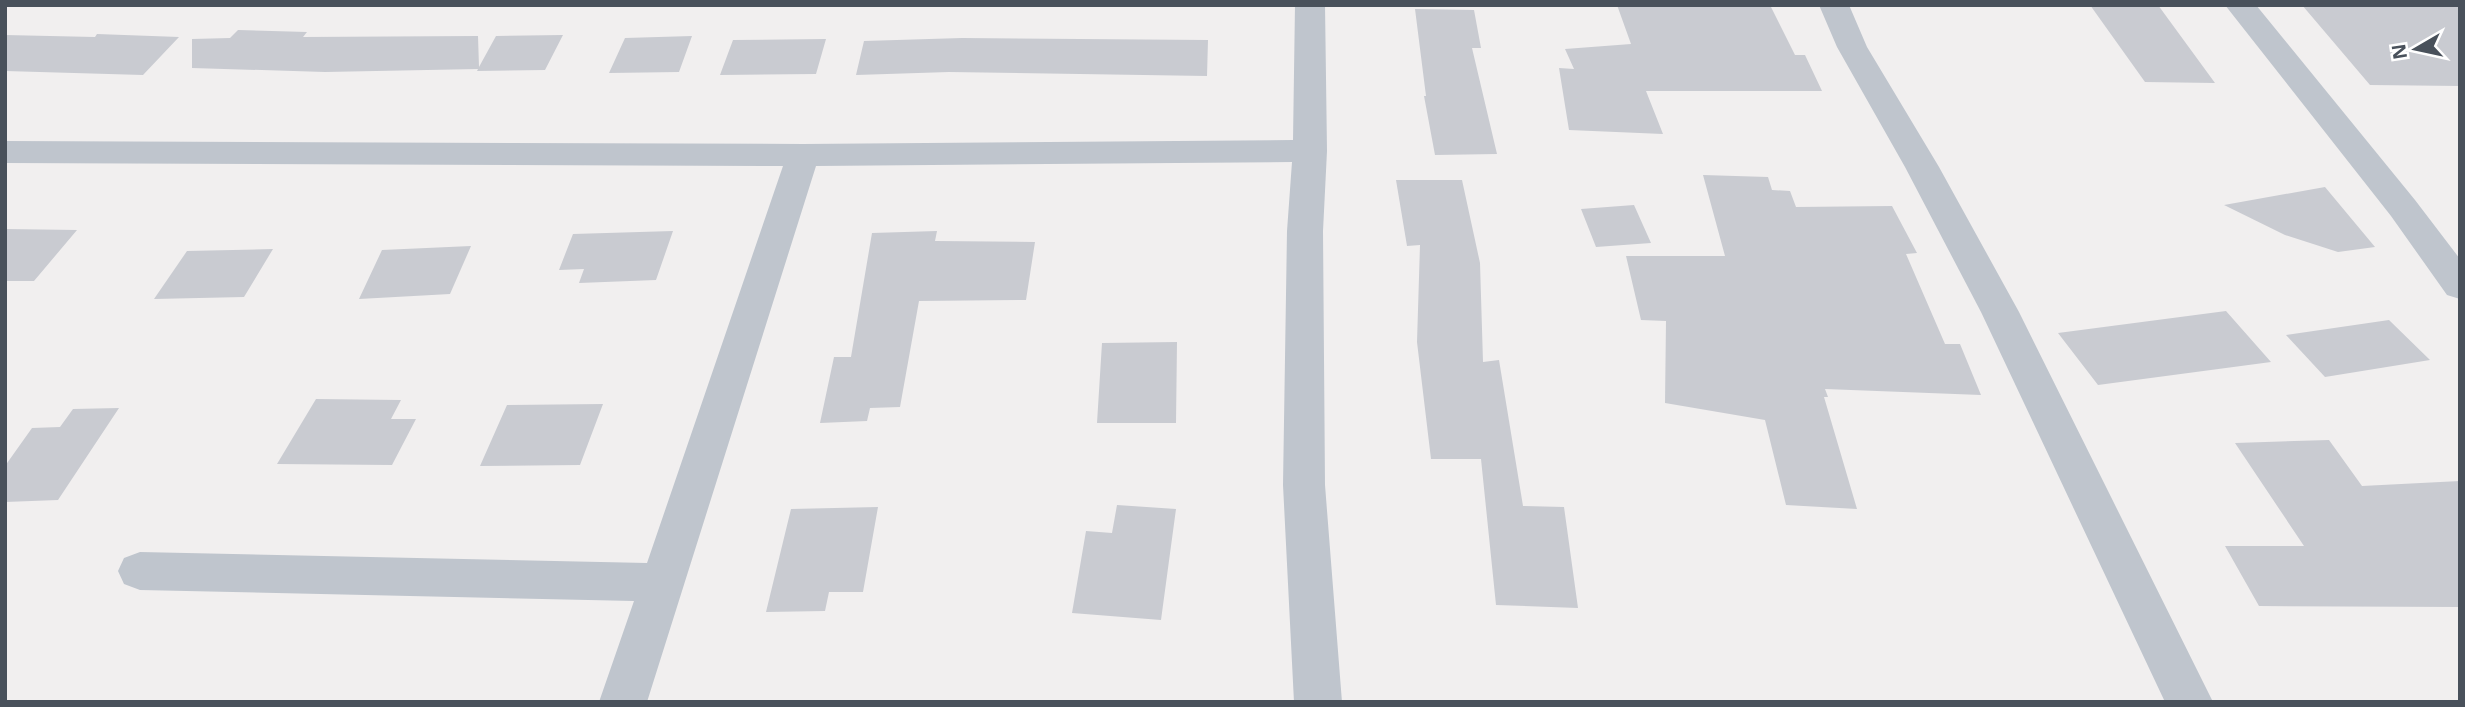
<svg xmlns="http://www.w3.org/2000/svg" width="2465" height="707" viewBox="0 0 2465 707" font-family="'Noto Sans',sans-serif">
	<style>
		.building { fill: #c9cbd1 }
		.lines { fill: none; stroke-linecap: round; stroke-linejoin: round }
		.street { fill: #bfc5cd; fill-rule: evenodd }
	</style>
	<rect width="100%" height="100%" fill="#f1efef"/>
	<path class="building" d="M 1617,5 L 1770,5 L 1795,55 L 1805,55 L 1822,91 L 1646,91 L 1663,134 L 1569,130 L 1559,68 L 1574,69 L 1565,49 L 1631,44 Z
		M 2090,5 L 2158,5 L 2215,83 L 2145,82 Z
		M 2302,5 L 2460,5 L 2460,86 L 2370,85 Z
		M 1415,9 L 1474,10 L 1481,48 L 1472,48 L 1497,154 L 1435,155 L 1424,96 L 1426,96 Z
		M 238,30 L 307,32 L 303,37 L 478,36 L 479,67 L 496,36 L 563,35 L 545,70 L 477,71 L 478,69 L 325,72 L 192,68 L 192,39 L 230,38 Z
		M 97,34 L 179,37 L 143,75 L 5,71 L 5,35 L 95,37 Z
		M 692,36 L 679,72 L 609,73 L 625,38 Z
		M 962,38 L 1208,40 L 1207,76 L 949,72 L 856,75 L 864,41 Z
		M 826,39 L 816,74 L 720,75 L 733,40 Z
		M 1703,175 L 1768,177 L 1772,190 L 1790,191 L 1796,207 L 1892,206 L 1917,253 L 1906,254 L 1945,344 L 1960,344 L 1981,395 L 1825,389 L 1828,397 L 1824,397 L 1857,509 L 1786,505 L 1765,420 L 1665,403 L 1666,321 L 1641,320 L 1626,256 L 1725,256 Z
		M 1396,180 L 1462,180 L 1480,263 L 1483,362 L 1499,360 L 1523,506 L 1564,507 L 1578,608 L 1496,605 L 1481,459 L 1431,459 L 1417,342 L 1420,245 L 1407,246 Z
		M 2325,187 L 2375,247 L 2338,252 L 2285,235 L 2224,205 Z
		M 1634,205 L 1651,243 L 1596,247 L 1581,209 Z
		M 5,229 L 77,230 L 34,281 L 5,281 Z
		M 673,231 L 656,280 L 579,283 L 584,269 L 559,270 L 573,234 Z
		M 937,231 L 935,241 L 1035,242 L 1026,300 L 919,301 L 900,407 L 870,408 L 867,421 L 820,423 L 834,357 L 851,357 L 872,233 Z
		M 471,246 L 450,294 L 359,299 L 382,250 Z
		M 273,249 L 244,297 L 154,299 L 187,251 Z
		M 2226,311 L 2271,362 L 2098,385 L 2058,333 Z
		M 2389,320 L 2430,360 L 2325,377 L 2286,335 Z
		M 1177,342 L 1176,423 L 1097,423 L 1102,343 Z
		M 316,399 L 401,400 L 391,419 L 416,419 L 392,465 L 277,464 Z
		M 603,404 L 580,465 L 480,466 L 507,405 Z
		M 119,408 L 58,500 L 5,502 L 5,466 L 32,428 L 60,427 L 73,409 Z
		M 2329,440 L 2362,486 L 2460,481 L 2460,607 L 2259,606 L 2225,546 L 2304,546 L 2235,443 Z
		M 1117,505 L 1176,509 L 1161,620 L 1072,613 L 1086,531 L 1112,533 Z
		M 878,507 L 863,592 L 829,592 L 825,611 L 766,612 L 791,509 Z"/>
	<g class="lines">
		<path class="street" d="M 1295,5 L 1325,5 L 1327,151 L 1323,231 L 1325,485 L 1342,702 L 1294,702 L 1283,485 L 1287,231 L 1292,162 L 816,166 L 647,702 L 599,702 L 634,601 L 140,590 L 124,584 L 118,571 L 124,558 L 140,552 L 647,563 L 783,166 L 5,163 L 5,141 L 803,144 L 1293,140 Z
			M 1819,5 L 1849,5 L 1867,47 L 1939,167 L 2019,312 L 2213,702 L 2165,702 L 1981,312 L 1905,167 L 1837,47 Z
			M 2225,5 L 2256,5 L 2415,200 L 2460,259 L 2460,299 L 2447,295 L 2391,216 Z"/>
	</g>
	<rect width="2465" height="707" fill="none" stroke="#49515b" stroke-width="14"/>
	<g transform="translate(2416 49) rotate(261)" stroke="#ffffff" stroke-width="5" paint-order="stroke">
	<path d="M0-5L12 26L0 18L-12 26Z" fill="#49515b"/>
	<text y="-10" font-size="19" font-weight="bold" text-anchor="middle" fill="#49515b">N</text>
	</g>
</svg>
